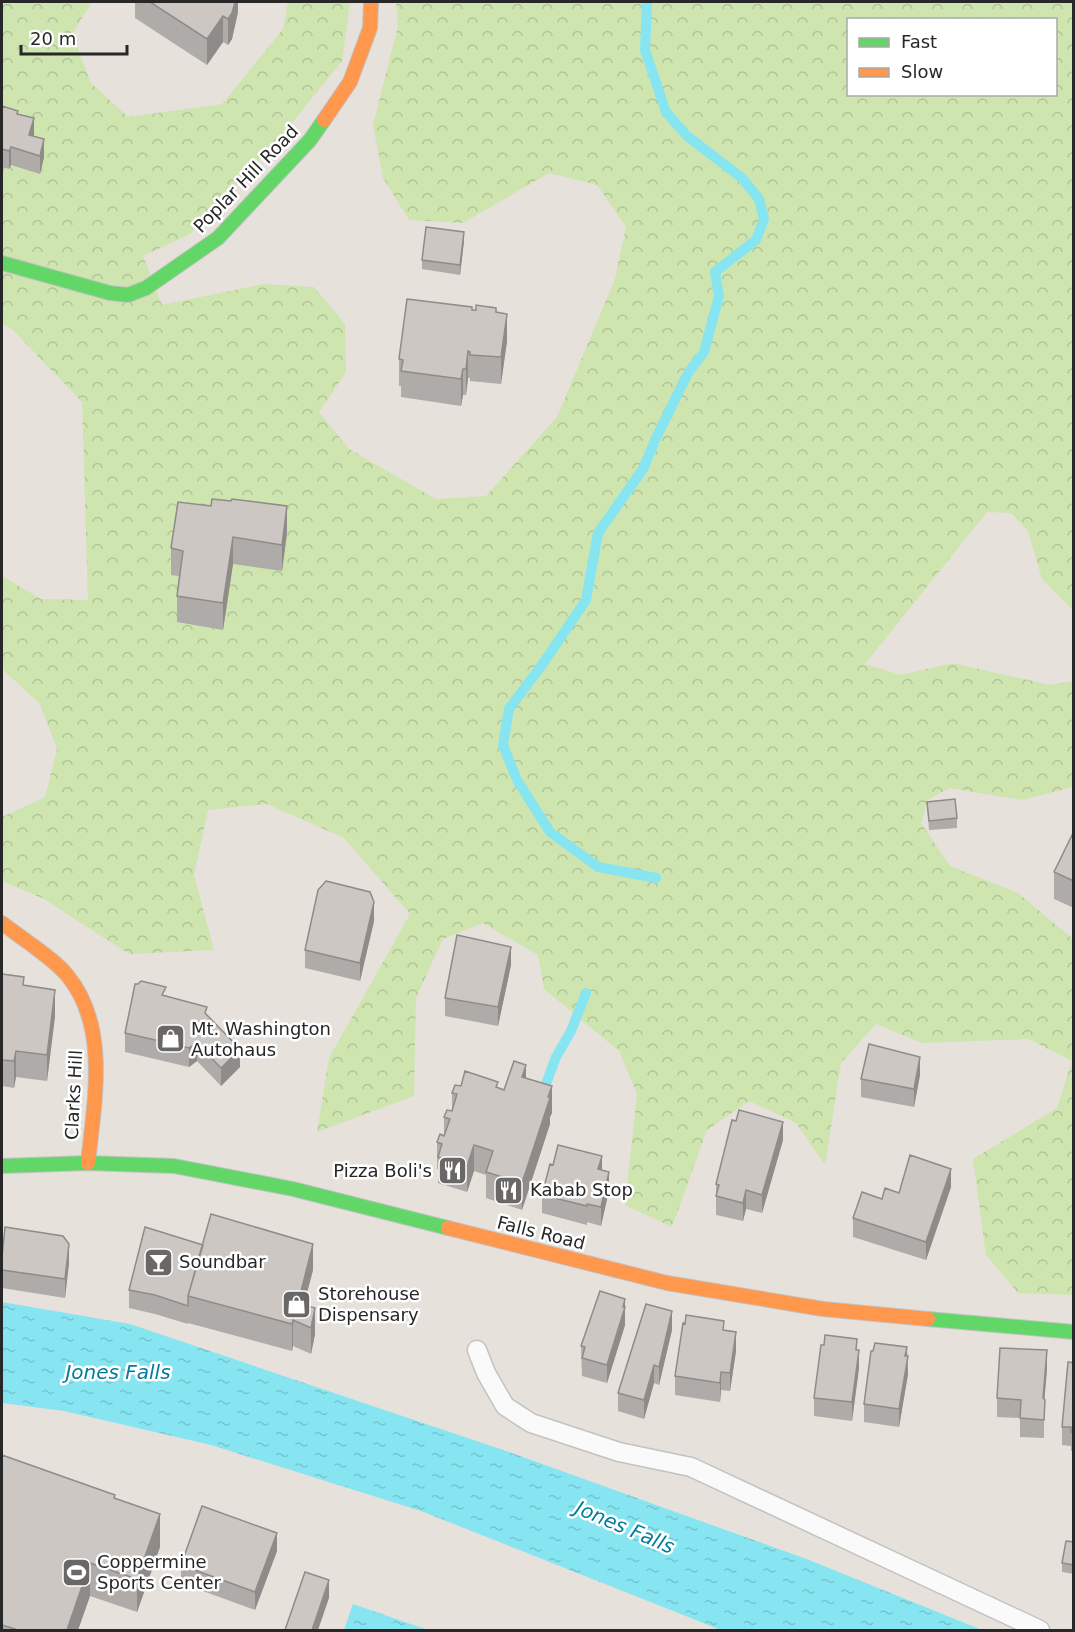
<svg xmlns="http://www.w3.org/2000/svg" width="1075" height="1632" viewBox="0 0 1075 1632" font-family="'DejaVu Sans',sans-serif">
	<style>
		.forest { fill: url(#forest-crowns); fill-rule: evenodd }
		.water { fill: url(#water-ripples) }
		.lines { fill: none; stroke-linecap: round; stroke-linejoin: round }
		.stream { stroke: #86e5f1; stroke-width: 10 }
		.lane-casing { stroke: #c3c2c3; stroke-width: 21 }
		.fast-casing { stroke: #c3c2c3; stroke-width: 16 }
		.slow-casing { stroke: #c3c2c3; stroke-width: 16 }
		.lane { stroke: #fbfafa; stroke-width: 18 }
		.fast { stroke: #63d668; stroke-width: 14 }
		.slow { stroke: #ff974d; stroke-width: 14 }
		.wall { fill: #afaba8 }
		.shaded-wall { fill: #8f8b88 }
		.building { fill: #ccc7c3; stroke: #8f8b88; stroke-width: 1.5 }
		.labels { text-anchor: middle; stroke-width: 5; stroke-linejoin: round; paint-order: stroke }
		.street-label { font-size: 18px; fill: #272727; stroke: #fff }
		.poi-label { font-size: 18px; fill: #272727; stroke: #fff; text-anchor: start }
		.water-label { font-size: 20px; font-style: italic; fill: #017c9b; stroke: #fff }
	</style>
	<defs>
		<pattern id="forest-crowns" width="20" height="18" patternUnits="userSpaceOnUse" patternTransform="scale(1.5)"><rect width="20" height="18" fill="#cee5b0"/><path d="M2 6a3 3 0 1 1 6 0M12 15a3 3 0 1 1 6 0" fill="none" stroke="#b1c497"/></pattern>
		<pattern id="water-ripples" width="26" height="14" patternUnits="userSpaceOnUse" patternTransform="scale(1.5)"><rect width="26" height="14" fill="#86e5f1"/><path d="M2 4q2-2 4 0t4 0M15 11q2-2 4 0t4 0" fill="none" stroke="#74c4cf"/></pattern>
	</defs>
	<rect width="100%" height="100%" fill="#e7e1db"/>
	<path class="forest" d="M 2,2 L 92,2 L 72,34 L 91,83 L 128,117 L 222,104 L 283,29 L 288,2 L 350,2 L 342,61 L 275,144 L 190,234 L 143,256 L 162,305 L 263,284 L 314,287 L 345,324 L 346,372 L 319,412 L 349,449 L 436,499 L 486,496 L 557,417 L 615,279 L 626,227 L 597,185 L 549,173 L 463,223 L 409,220 L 383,178 L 373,125 L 398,26 L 396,2 L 1073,2 L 1073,610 L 1042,579 L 1028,531 L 1011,513 L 987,512 L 865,664 L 901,675 L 952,663 L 1051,685 L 1073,681 L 1073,787 L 1022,800 L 949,788 L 928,800 L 921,823 L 950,866 L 1018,893 L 1073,939 L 1073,1295 L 1018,1293 L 986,1255 L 973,1159 L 1057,1108 L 1072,1061 L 1028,1039 L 922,1043 L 876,1024 L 841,1063 L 825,1165 L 796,1123 L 749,1101 L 707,1130 L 672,1227 L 625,1205 L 637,1094 L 619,1051 L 544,989 L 538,955 L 483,923 L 443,939 L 416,998 L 414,1096 L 317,1132 L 329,1058 L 410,914 L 344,838 L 267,804 L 208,810 L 194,875 L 214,950 L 129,954 L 44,899 L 2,881 L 2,817 L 45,797 L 57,749 L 40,704 L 2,669 L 2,576 L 41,599 L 88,600 L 82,402 L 12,329 L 2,324 ZM 848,20 L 1056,20 L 1056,94 L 848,94 Z"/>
	<path class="water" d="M 2,1302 L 130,1324 L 509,1452 L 809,1560 L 982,1630 L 721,1630 L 421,1511 L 211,1445 L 64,1411 L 2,1403 Z
		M 353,1604 L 428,1630 L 344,1630 Z"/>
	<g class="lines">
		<path class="stream" d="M 647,2 L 645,50 L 666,112 L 687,136 L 742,178 L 759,199 L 764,219 L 756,240 L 715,272 L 719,296 L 704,352 L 688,373 L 656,438 L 643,469 L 598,533 L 586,600 L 544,662 L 509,709 L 503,745 L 517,780 L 550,832 L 598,867 L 656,878
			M 543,1092 L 556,1057 L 571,1031 L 586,993"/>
		<defs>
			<path id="lane" d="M 477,1350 L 486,1373 L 505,1406 L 531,1423 L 619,1452 L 691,1467 L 1040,1630"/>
			<path id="fast" d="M 2,263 L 110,293 L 128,295 L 146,288 L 218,238 L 310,140 L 324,120
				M 2,1166 L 88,1163 L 174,1166 L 293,1189 L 448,1228
				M 928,1319 L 1074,1332"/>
			<path id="slow" d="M 324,120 L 350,82 L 370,28 L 371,2
				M 2,923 C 21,938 52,957 67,975 C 110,1027 94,1102 88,1163
				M 448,1228 L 667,1283 L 823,1309 L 928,1319"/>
		</defs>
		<use href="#lane" class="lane-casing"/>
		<use href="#fast" class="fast-casing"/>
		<use href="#slow" class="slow-casing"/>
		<use href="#lane" class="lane"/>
		<use href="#fast" class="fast"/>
		<use href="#slow" class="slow"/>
	</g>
	<path class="wall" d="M 135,2 L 238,2 L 238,12 L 232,39 L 228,45 L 223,42 L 207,65 L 135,18 Z
		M 2,106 L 18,114 L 34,136 L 44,157 L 40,174 L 11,165 L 9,169 L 2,167 Z
		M 464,241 L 460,275 L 422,269 L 422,260 Z
		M 472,310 L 496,313 L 507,341 L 501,384 L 470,381 L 470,378 L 468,378 L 466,395 L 463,395 L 461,406 L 401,397 L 401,386 L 399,386 L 399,359 Z
		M 178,502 L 287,533 L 282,571 L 233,564 L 223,630 L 177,622 L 177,596 L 179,576 L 171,575 L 171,548 Z
		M 927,802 L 957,818 L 957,828 L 929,830 Z
		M 1074,831 L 1074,908 L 1054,899 L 1054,872 Z
		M 374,921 L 360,981 L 305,968 L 305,950 Z
		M 511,965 L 498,1026 L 445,1016 L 445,998 Z
		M 2,974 L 24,985 L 55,1016 L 47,1081 L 16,1077 L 14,1088 L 2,1086 Z
		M 138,984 L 166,996 L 207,1015 L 240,1067 L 221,1086 L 197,1061 L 189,1067 L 125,1052 L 125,1033 Z
		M 920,1075 L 914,1107 L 861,1097 L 861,1079 Z
		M 526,1078 L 552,1113 L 550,1117 L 550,1124 L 522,1210 L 486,1198 L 486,1175 L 474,1171 L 467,1192 L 438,1183 L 438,1169 L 437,1169 L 437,1142 L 444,1134 L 444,1117 L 452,1110 L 452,1093 L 461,1086 L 498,1088 L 504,1090 Z
		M 783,1140 L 762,1213 L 746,1209 L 743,1221 L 716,1215 L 716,1184 Z
		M 553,1165 L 602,1170 L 609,1190 L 601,1226 L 587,1222 L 587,1225 L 542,1213 L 542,1195 Z
		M 951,1187 L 926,1260 L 853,1237 L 853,1218 L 899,1193 Z
		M 203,1245 L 313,1270 L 304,1305 L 315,1334 L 311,1354 L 293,1346 L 292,1351 L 188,1323 L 188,1324 L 155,1314 L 129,1308 L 129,1290 Z
		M 2,1257 L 69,1263 L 65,1298 L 2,1288 Z
		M 625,1299 L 625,1325 L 607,1383 L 582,1376 L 581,1346 Z
		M 685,1324 L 724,1330 L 736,1351 L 730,1391 L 721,1390 L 720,1402 L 675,1395 L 675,1376 Z
		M 672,1330 L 659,1385 L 654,1383 L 644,1419 L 618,1411 L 618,1393 Z
		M 857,1350 L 859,1368 L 852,1421 L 814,1416 L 814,1398 Z
		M 907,1356 L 908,1374 L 899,1427 L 864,1422 L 864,1404 Z
		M 1074,1363 L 1074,1451 L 1071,1451 L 1071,1446 L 1062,1445 L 1062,1427 Z
		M 1047,1369 L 1044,1399 L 1044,1438 L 1020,1437 L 1020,1418 L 997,1417 L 997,1398 Z
		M 2,1455 L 115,1498 L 160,1547 L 137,1612 L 90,1596 L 78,1630 L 2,1630 Z
		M 1074,1542 L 1074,1574 L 1062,1572 L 1062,1563 Z
		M 277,1551 L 255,1610 L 181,1583 L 181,1565 Z"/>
	<path class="shaded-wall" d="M 235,2 L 238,2 L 238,12 L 232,39 L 228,45 L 228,19 Z
		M 223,16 L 223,42 L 207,65 L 207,39 Z
		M 34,118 L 34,137 L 29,153 L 29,135 Z
		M 44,139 L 44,157 L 40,174 L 40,156 Z
		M 11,147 L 11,165 L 9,169 L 9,151 Z
		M 464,232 L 464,241 L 460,275 L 460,265 Z
		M 507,314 L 507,341 L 501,384 L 501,357 Z
		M 468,351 L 468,378 L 466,395 L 466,369 Z
		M 463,369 L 463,395 L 461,406 L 461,379 Z
		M 287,506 L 287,533 L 282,571 L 282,545 Z
		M 233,537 L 233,564 L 223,630 L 223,603 Z
		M 374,902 L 374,921 L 360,981 L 360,963 Z
		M 511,947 L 511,965 L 498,1026 L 498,1007 Z
		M 55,990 L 55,1016 L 47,1081 L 47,1055 Z
		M 197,1043 L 197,1061 L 189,1067 L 189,1048 Z
		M 240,1049 L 240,1067 L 221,1086 L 221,1068 Z
		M 16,1051 L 16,1077 L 14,1088 L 14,1061 Z
		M 920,1057 L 920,1075 L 914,1107 L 914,1089 Z
		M 526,1065 L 526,1092 L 522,1077 Z
		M 552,1086 L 552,1113 L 550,1117 L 550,1124 L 522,1210 L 522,1183 Z
		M 783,1122 L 783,1140 L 762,1213 L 762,1195 Z
		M 474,1145 L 474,1171 L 467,1192 L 467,1166 Z
		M 602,1156 L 602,1174 L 598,1169 Z
		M 951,1169 L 951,1187 L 926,1260 L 926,1242 Z
		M 609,1172 L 609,1190 L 601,1226 L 601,1207 Z
		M 746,1190 L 746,1209 L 743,1221 L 743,1203 Z
		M 69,1244 L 69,1263 L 65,1298 L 65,1279 Z
		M 313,1244 L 313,1270 L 299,1322 L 298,1303 Z
		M 625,1299 L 625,1325 L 607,1383 L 607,1365 Z
		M 315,1308 L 315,1334 L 311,1354 L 311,1328 Z
		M 672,1311 L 672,1330 L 659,1385 L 659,1367 Z
		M 293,1320 L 293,1346 L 292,1351 L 292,1324 Z
		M 736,1332 L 736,1351 L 730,1391 L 730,1373 Z
		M 907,1347 L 908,1374 L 899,1427 L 899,1409 Z
		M 859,1350 L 859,1368 L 852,1421 L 852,1402 Z
		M 1047,1350 L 1047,1369 L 1043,1417 L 1043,1398 Z
		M 654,1365 L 654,1383 L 644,1419 L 644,1400 Z
		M 721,1372 L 721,1390 L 720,1402 L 720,1383 Z
		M 160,1514 L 160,1547 L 137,1612 L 137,1579 Z
		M 277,1533 L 277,1551 L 255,1610 L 255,1592 Z
		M 90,1563 L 90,1596 L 78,1630 L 67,1630 Z
		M 329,1580 L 329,1598 L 318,1630 L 312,1630 Z"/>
	<path class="building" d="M 150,2 L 235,2 L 232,13 L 228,19 L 223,16 L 207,39 Z
		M 2,106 L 18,111 L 17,114 L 34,118 L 29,135 L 44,139 L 40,156 L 11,147 L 9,151 L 2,149 Z
		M 426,227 L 464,232 L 460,265 L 422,260 Z
		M 407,299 L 472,307 L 472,310 L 476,310 L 476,305 L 496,308 L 496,312 L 507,314 L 501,357 L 470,355 L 470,352 L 468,351 L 466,369 L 463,369 L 461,379 L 401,371 L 403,360 L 399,359 Z
		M 212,499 L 231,501 L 232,499 L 287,506 L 282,545 L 233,537 L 223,603 L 177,596 L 183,551 L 171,548 L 178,502 L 211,506 Z
		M 955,799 L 957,818 L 929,821 L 927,802 Z
		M 1074,831 L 1074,881 L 1054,872 Z
		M 326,881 L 370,892 L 374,902 L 360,963 L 305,950 L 318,890 Z
		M 457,935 L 511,947 L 498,1007 L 445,998 Z
		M 2,974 L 24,977 L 23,985 L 55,990 L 47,1055 L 16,1051 L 14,1061 L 2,1060 Z
		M 141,981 L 166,987 L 162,995 L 207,1007 L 205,1013 L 240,1049 L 221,1068 L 197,1043 L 189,1048 L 125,1033 L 135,984 L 138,984 Z
		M 869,1044 L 920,1057 L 914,1089 L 861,1079 Z
		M 514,1061 L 526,1065 L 522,1077 L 552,1086 L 548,1097 L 550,1098 L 522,1183 L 486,1172 L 493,1151 L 474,1145 L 467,1166 L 438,1157 L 442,1144 L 437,1142 L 440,1134 L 444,1136 L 450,1119 L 444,1117 L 447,1110 L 452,1111 L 457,1094 L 452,1093 L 455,1085 L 461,1086 L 465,1071 L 498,1082 L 496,1087 L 504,1090 Z
		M 739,1110 L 783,1122 L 762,1195 L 746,1190 L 743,1203 L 716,1196 L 719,1185 L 716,1184 L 732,1120 L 736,1121 Z
		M 558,1145 L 602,1156 L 598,1169 L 609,1172 L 601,1207 L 587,1204 L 587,1206 L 542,1195 L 550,1164 L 553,1165 Z
		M 910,1155 L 951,1169 L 926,1242 L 853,1218 L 862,1192 L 882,1199 L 885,1188 L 899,1193 Z
		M 211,1214 L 313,1244 L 298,1303 L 315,1308 L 311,1328 L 293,1320 L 292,1324 L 188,1296 Z
		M 5,1227 L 63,1236 L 69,1244 L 65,1279 L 2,1270 L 2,1257 Z
		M 145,1227 L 203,1245 L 188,1296 L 188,1306 L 155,1295 L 129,1290 Z
		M 600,1291 L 625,1299 L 623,1307 L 625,1307 L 607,1365 L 582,1358 L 585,1347 L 581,1346 Z
		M 646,1304 L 672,1311 L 659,1367 L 654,1365 L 644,1400 L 618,1393 Z
		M 686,1315 L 724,1321 L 723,1330 L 736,1332 L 730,1373 L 721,1372 L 720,1383 L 675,1376 L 683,1323 L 685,1324 Z
		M 825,1335 L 857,1339 L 856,1350 L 859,1350 L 852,1402 L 814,1398 L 821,1345 L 824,1345 Z
		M 875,1343 L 907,1347 L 905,1356 L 908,1356 L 899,1409 L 864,1404 L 871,1351 L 873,1351 Z
		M 1000,1348 L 1047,1350 L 1043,1398 L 1045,1400 L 1044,1420 L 1020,1418 L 1021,1400 L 997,1398 Z
		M 1068,1362 L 1074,1363 L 1074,1433 L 1071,1432 L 1071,1427 L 1062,1427 Z
		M 2,1455 L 115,1495 L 114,1498 L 160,1514 L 137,1579 L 90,1563 L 67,1630 L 18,1630 L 2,1625 Z
		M 202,1506 L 277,1533 L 255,1592 L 181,1565 Z
		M 1066,1541 L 1074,1542 L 1074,1565 L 1062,1563 Z
		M 305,1572 L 329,1580 L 312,1630 L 285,1630 Z"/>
	<defs>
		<symbol id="shop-square" viewBox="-11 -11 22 22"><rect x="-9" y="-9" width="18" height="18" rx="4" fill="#6a6866" stroke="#fff"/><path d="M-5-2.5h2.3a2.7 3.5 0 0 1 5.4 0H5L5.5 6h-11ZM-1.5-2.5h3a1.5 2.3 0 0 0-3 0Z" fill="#fff"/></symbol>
		<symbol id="restaurant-square" viewBox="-11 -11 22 22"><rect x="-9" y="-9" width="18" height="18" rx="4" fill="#6a6866" stroke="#fff"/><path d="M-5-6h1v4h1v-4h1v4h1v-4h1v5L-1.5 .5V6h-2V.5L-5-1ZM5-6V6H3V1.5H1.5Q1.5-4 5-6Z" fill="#fff"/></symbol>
		<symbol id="bar-square" viewBox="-11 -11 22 22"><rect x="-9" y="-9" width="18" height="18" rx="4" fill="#6a6866" stroke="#fff"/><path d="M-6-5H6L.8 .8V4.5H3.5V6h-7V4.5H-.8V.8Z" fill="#fff"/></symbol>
		<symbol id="stadium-square" viewBox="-11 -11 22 22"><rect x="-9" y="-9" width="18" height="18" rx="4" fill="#6a6866" stroke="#fff"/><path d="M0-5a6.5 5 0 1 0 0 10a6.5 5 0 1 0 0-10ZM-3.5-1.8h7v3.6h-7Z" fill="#fff"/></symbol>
	</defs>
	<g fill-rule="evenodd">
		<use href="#shop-square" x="154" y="1022" width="33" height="33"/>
		<use href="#restaurant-square" x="436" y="1154" width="33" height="33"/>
		<use href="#restaurant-square" x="492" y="1174" width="33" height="33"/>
		<use href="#bar-square" x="142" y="1246" width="33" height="33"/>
		<use href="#shop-square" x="280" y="1288" width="33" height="33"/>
		<use href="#stadium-square" x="60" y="1556" width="33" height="33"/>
	</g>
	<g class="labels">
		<g class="street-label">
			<text transform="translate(246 179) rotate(-46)" y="6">Poplar Hill Road</text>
			<text transform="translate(74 1095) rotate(-87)" y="6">Clarks Hill</text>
			<text transform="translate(541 1233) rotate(14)" y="6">Falls Road</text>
		</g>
		<g class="poi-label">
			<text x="191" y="1035">Mt. Washington<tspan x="191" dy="21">Autohaus</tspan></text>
			<text x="432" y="1177" text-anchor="end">Pizza Boli's</text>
			<text x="530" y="1196">Kabab Stop</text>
			<text x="179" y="1268">Soundbar</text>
			<text x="318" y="1300">Storehouse<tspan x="318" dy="21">Dispensary</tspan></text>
			<text x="97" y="1568">Coppermine<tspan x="97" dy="21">Sports Center</tspan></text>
		</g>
		<g class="water-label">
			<text x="118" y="1379">Jones Falls</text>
			<text transform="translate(625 1527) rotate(23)" y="7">Jones Falls</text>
		</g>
	</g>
	<rect width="1075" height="1632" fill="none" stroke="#272727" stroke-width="6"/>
	<rect x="847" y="18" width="210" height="78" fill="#ffffff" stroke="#a9a9a9" stroke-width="1.5"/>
	<rect x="859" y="38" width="30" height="9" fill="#63d668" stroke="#a9a9a9" stroke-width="1.5"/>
	<text x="901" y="48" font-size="18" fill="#272727">Fast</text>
	<rect x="859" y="68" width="30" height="9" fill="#ff974d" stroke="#a9a9a9" stroke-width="1.5"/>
	<text x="901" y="78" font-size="18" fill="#272727">Slow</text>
	<path d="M21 45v9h106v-9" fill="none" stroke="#272727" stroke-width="3"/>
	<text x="30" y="45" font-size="18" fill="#272727" stroke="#ffffff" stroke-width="4.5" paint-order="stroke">20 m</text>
</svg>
